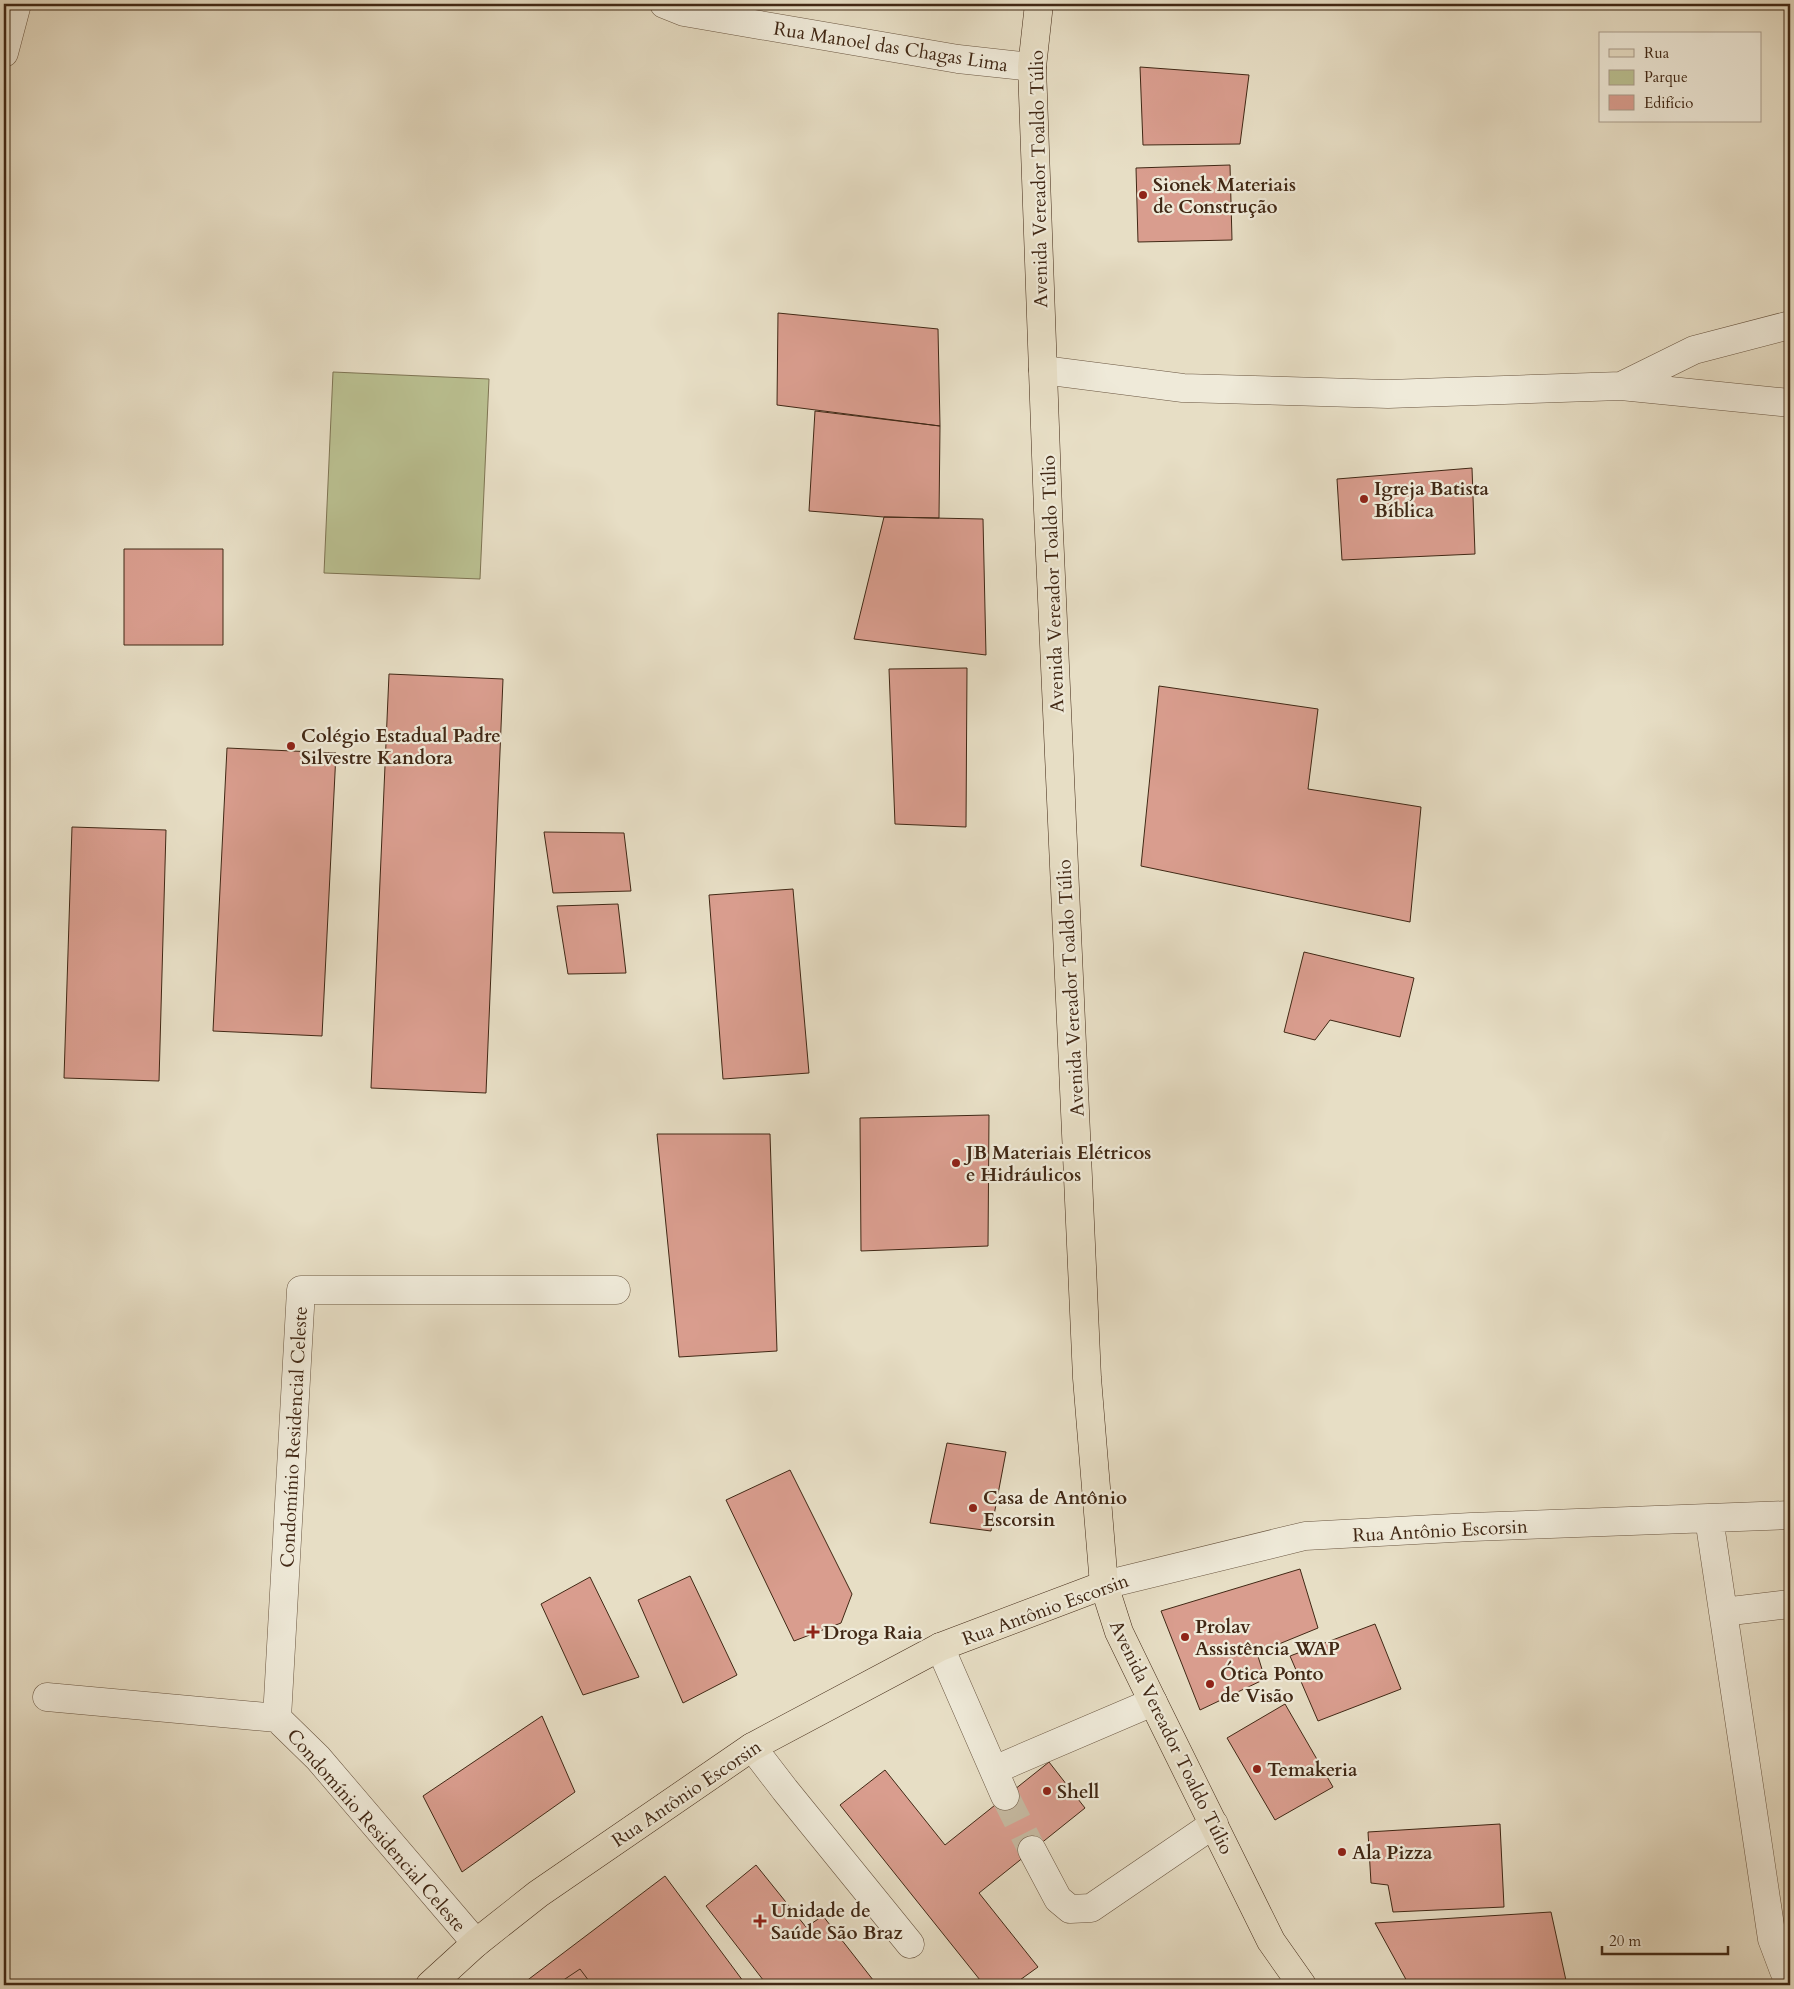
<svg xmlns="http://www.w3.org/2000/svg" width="1794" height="1989" viewBox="0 0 1794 1989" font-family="Cardo,serif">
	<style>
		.green { fill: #bac091; stroke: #7e7453 }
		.building { fill: #d99d8e; stroke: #412815 }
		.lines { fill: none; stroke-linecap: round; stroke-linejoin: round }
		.minor-tunnel { stroke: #c6baa2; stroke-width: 28; stroke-dasharray: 28 14; stroke-linecap: butt }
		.minor-casing { stroke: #6a5641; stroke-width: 29 }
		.major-casing { stroke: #412815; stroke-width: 29 }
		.minor { stroke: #efead9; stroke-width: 28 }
		.major { stroke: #e7dec5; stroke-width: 28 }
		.poi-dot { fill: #8f2418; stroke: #efead9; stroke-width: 2 }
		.labels { text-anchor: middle; stroke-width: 4.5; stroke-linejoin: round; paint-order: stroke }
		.street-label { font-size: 19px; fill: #412815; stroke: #efead9 }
		.poi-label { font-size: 19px; font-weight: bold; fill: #412815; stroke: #efead9; text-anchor: start }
	</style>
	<rect width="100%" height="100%" fill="#e7dec5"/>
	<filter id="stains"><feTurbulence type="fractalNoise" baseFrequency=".004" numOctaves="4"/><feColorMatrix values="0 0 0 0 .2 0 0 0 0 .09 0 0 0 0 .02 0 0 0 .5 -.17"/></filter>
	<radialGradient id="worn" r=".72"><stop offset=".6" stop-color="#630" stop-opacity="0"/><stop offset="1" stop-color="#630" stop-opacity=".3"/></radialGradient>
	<path class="green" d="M 333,372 L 489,379 L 480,579 L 324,573 Z"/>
	<path class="building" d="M 1140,67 L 1249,75 L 1240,144 L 1143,145 Z
		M 1230,165 L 1232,240 L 1138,242 L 1136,168 Z
		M 778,313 L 938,329 L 940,426 L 777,405 Z
		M 815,411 L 940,426 L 939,518 L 884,517 L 809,511 Z
		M 1472,468 L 1475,554 L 1342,560 L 1337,479 Z
		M 884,517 L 983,519 L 986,655 L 854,639 Z
		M 124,549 L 223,549 L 223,645 L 124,645 Z
		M 967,668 L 966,827 L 895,824 L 889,669 Z
		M 389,674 L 503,679 L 486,1093 L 371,1088 Z
		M 1159,686 L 1318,709 L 1308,789 L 1421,807 L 1410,922 L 1141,866 Z
		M 227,748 L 336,753 L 322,1036 L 213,1031 Z
		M 72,827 L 166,830 L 159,1081 L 64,1078 Z
		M 544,832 L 624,833 L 631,891 L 553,893 Z
		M 793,889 L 809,1073 L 723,1079 L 709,895 Z
		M 618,904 L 626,973 L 568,974 L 557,906 Z
		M 1304,952 L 1414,978 L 1400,1037 L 1330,1020 L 1315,1040 L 1284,1032 Z
		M 989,1115 L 988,1246 L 861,1251 L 860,1118 Z
		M 657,1134 L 770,1134 L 777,1351 L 679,1357 Z
		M 947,1443 L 1006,1452 L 991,1531 L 930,1523 Z
		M 790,1470 L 852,1594 L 841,1623 L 794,1641 L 726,1500 Z
		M 1300,1569 L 1318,1628 L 1257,1653 L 1265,1679 L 1200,1710 L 1161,1611 Z
		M 690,1576 L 737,1675 L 683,1703 L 638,1600 Z
		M 590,1577 L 639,1677 L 583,1695 L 541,1604 Z
		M 1375,1624 L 1401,1689 L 1318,1721 L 1290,1656 Z
		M 1285,1704 L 1333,1787 L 1275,1820 L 1227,1738 Z
		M 542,1716 L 575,1792 L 462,1872 L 423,1796 Z
		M 1049,1762 L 1085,1808 L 979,1893 L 1038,1967 L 1013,1985 L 984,1985 L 840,1805 L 885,1770 L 945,1845 Z
		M 1500,1824 L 1504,1907 L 1393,1912 L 1388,1885 L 1371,1883 L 1368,1832 Z
		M 756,1865 L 806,1927 L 823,1916 L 877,1985 L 767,1985 L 706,1906 Z
		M 665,1876 L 746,1985 L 527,1985 L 525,1982 Z
		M 1551,1912 L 1567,1985 L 1409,1985 L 1375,1923 Z
		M 580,1969 L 592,1985 L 556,1985 Z"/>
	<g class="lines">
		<path class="minor-tunnel" d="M 1005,1796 L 1032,1850"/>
		<defs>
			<path id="minor" d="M 664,4 L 684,12 L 958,59 L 1032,67
				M 4,53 L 17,4
				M 1043,370 L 1183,388 L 1388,394 L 1621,386 L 1790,403
				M 1621,386 L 1694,350 L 1790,325
				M 1709,1518 L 1772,1939 L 1784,1971 L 1790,1973
				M 1104,1585 L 1305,1536 L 1471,1527 L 1790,1515
				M 1723,1612 L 1790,1604
				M 940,1647 L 1005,1796
				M 47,1697 L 277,1718
				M 752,1747 L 785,1790 L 910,1944
				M 994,1770 L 1153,1702
				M 1032,1850 L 1058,1899 L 1070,1909 L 1091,1908 L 1214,1824
				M 476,1943 L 318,1758 L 277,1718 L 301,1290 L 616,1290"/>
			<path id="major" d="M 1039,4 L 1032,67 L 1048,510 L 1087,1378 L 1104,1585 L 1119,1632 L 1153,1702 L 1271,1941 L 1302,1985
				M 430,1985 L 476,1943 L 538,1894 L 752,1747 L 940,1647 L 1104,1585"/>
		</defs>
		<use href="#minor" class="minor-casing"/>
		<use href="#major" class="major-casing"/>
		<use href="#minor" class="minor"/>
		<use href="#major" class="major"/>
	</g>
	<g class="poi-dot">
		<circle cx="1143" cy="195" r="5"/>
		<circle cx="1364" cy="499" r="5"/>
		<circle cx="291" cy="746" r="5"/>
		<circle cx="956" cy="1163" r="5"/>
		<circle cx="973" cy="1508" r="5"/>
		<path d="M810.5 1624.5h5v5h5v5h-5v5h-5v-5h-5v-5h5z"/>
		<circle cx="1185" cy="1637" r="5"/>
		<circle cx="1210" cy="1684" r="5"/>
		<circle cx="1257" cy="1769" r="5"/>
		<circle cx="1047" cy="1791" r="5"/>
		<circle cx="1342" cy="1852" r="5"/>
		<path d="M757.5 1913.5h5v5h5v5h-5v5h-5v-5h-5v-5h5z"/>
	</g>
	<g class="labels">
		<g class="street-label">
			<text transform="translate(891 46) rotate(9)" y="7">Rua Manoel das Chagas Lima</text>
			<text transform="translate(1038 179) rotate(-91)" y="7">Avenida Vereador Toaldo Túlio</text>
			<text transform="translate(1052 584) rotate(-92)" y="7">Avenida Vereador Toaldo Túlio</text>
			<text transform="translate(1070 988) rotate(-93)" y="7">Avenida Vereador Toaldo Túlio</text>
			<text transform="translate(293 1437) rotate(-87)" y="7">Condomínio Residencial Celeste</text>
			<text transform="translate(1440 1530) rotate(-3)" y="7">Rua Antônio Escorsin</text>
			<text transform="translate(1045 1609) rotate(-20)" y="7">Rua Antônio Escorsin</text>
			<text transform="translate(1172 1737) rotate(64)" y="7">Avenida Vereador Toaldo Túlio</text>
			<text transform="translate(686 1793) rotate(-34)" y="7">Rua Antônio Escorsin</text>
			<text transform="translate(377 1830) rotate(49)" y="7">Condomínio Residencial Celeste</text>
		</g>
		<g class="poi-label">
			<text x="1153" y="191">Sionek Materiais<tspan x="1153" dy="22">de Construção</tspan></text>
			<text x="1374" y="495">Igreja Batista<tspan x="1374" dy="22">Bíblica</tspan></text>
			<text x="301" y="742">Colégio Estadual Padre<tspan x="301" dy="22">Silvestre Kandora</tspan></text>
			<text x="966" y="1159">JB Materiais Elétricos<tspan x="966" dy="22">e Hidráulicos</tspan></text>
			<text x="983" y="1504">Casa de Antônio<tspan x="983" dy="22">Escorsin</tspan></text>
			<text x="1195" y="1633">Prolav<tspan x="1195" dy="22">Assistência WAP</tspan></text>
			<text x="823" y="1639">Droga Raia</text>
			<text x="1220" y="1680">Ótica Ponto<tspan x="1220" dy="22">de Visão</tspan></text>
			<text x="1267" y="1776">Temakeria</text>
			<text x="1057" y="1798">Shell</text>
			<text x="1352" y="1859">Ala Pizza</text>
			<text x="771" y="1917">Unidade de<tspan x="771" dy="22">Saúde São Braz</tspan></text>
		</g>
	</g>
	<rect width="1794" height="1989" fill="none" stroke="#e7dec5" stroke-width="20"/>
	<rect x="5" y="5" width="1784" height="1979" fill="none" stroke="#412815" stroke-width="2.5"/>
	<rect x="10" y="10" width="1774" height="1969" fill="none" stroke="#412815"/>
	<rect x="1599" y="32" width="162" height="90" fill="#efead9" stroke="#a99c8b"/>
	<rect x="1609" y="49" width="25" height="8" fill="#e7dec5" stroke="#a99c8b"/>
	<text x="1644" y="58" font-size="15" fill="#412815">Rua</text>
	<rect x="1609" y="70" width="25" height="15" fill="#bac091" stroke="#a99c8b"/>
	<text x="1644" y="82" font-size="15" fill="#412815">Parque</text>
	<rect x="1609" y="95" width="25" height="15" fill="#d99d8e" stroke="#a99c8b"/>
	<text x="1644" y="108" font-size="15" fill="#412815">Edifício</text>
	<path d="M1602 1946v8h126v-8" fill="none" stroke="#412815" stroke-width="2.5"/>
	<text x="1609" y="1946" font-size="15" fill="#412815" stroke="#efead9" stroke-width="4" paint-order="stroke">20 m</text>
	<rect width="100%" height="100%" filter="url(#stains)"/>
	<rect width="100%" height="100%" fill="url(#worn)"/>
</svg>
